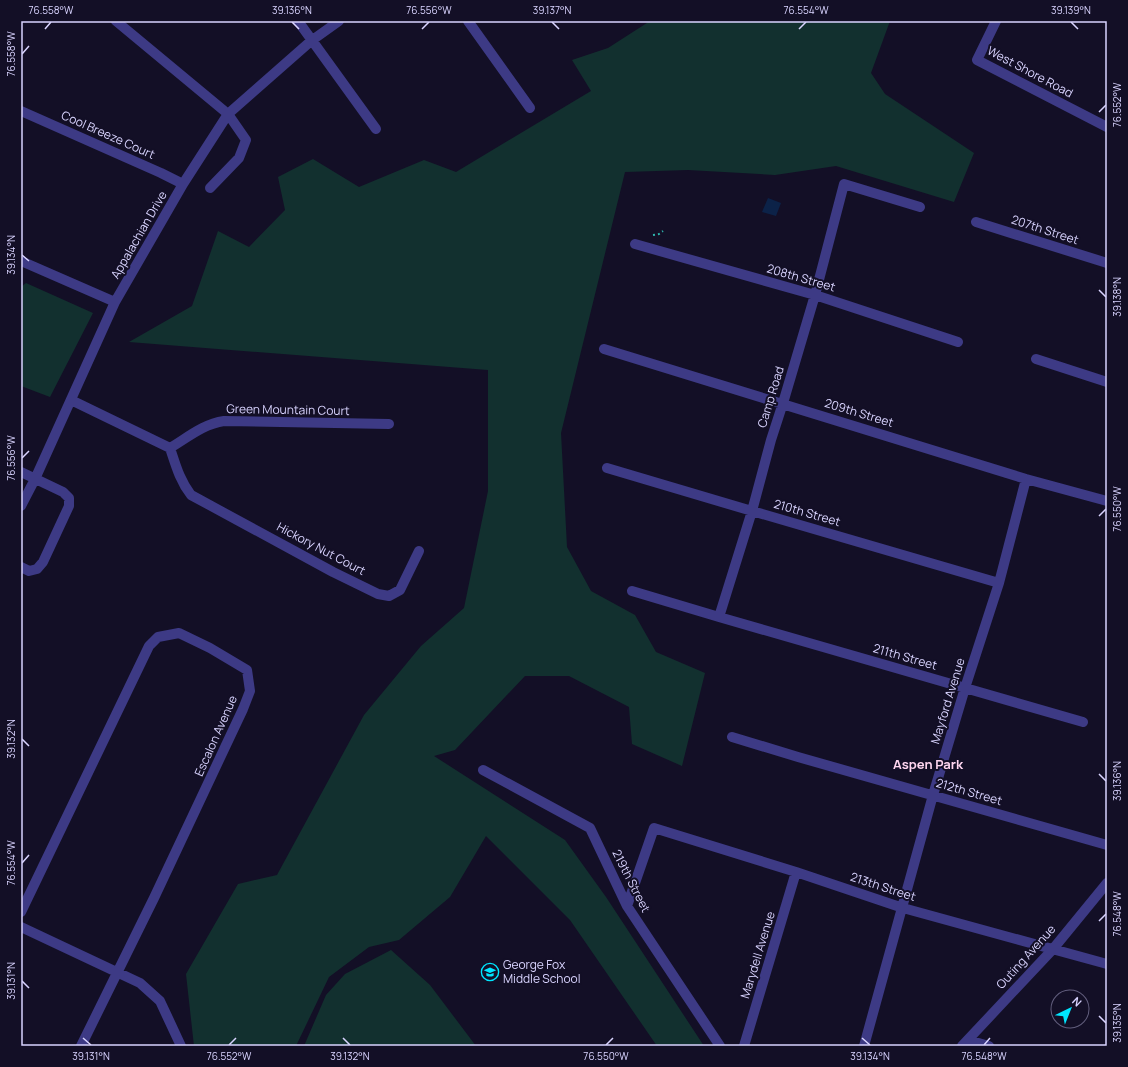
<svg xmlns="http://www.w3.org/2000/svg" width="1128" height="1067" viewBox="0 0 1128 1067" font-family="Manrope,sans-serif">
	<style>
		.green { fill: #12302f }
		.water { fill: #0c2248 }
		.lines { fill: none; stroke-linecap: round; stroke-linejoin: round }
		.path { stroke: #2fb8b0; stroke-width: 2; stroke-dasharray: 2 3; stroke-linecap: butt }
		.minor { stroke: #3d3a85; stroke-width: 10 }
		.ticks { fill: none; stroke: #d9d4ff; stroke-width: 1.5 }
		.labels { text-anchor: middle; stroke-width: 4; stroke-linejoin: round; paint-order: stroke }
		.street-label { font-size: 12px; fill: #d9d4ff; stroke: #130f26 }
		.poi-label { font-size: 12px; fill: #d9d4ff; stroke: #130f26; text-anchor: start }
		.neighbourhood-label { font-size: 13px; font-weight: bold; fill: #ffd6f0; stroke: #130f26 }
		.neatline { fill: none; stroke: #d9d4ff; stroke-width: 1.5 }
		.ticks-label { font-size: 10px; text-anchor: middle; fill: #d9d4ff }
	</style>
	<rect width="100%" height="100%" fill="#130f26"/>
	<path class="green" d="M 650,21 L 890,21 L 871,73 L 885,94 L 974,153 L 954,202 L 836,166 L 775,175 L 688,170 L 625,172 L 561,433 L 567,547 L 591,591 L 635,615 L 656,652 L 705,673 L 682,766 L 632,744 L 629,707 L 569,676 L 525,676 L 455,750 L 434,756 L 565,840 L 606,897 L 704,1046 L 657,1046 L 570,920 L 486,836 L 450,897 L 399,940 L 369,947 L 329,977 L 296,1046 L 194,1046 L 186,974 L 238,884 L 277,875 L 364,715 L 421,646 L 464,608 L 488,491 L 488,370 L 129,342 L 192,306 L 218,231 L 249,247 L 285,210 L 278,177 L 313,159 L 359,187 L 424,160 L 456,172 L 591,91 L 572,60 L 608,48 Z
		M 26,283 L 93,313 L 50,397 L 21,386 L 21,287 Z
		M 391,950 L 430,985 L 476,1046 L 304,1046 L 326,995 L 345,974 Z"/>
	<path class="water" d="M 768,198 L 781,203 L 776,216 L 762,212 Z"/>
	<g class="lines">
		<path class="path" d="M 653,235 L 659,234 L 663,231"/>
		<path class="minor" d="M 116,21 L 228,114 L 246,140 L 239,158 L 210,188
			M 298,21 L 376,129
			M 468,21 L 530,108
			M 996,21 L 977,60 L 1107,127
			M 21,111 L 161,173 L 183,184
			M 976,222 L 1107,263
			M 635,244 L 815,295 L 958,342
			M 21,261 L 115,302
			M 604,349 L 1026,479 L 1107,501
			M 1036,359 L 1107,382
			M 71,400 L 170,448 C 176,466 180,481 191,495 L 333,572 L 378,594 L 389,596 L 400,590 L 419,551
			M 170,448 C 187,438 203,424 224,421 L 389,424
			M 607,468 L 752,511 L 999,583
			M 21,472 L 63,492 L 69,498 L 69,506 L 43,562 L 37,569 L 29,571 L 21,567
			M 21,506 L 35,479 L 115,302 L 183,184 L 228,114 L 311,41 L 339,21
			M 632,591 L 719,617 L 1083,722
			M 719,617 L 752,511 L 771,440 L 783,403 L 815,295 L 844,184 L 920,207
			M 732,737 L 798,757 L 1107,845
			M 483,770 L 590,828 L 627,906 L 720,1046
			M 627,906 L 654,828 L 796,872 L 903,908 L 1107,964
			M 21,912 L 149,646 L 158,637 L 179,633 L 210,648 L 247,670 L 250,691 L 243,709 L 154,898 L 81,1046
			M 21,927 L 140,983 L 160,1001 L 181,1046
			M 968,1040 L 989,1046
			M 744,1046 L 796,872
			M 864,1046 L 933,795 L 965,688 L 999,583 L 1026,479
			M 962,1046 L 1053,949 L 1107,883"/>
	</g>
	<path class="ticks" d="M 292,22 L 299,29M 552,22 L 559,29M 1071,22 L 1078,29M 45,29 L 51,22M 422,29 L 429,22M 799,29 L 806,22M 22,54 L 29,46M 1099,112 L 1106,105M 22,255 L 29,261M 1099,290 L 1106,297M 22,458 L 29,451M 1099,516 L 1106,509M 22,739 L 29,746M 1099,774 L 1106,781M 22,863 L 29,855M 1099,921 L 1106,914M 22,981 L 29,988M 1099,1016 L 1106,1023M 83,1038 L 91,1045M 343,1038 L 350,1045M 862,1038 L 870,1045M 229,1045 L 236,1038M 606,1045 L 613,1038M 984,1045 L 990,1038"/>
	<defs>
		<symbol id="school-ring" viewBox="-11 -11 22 22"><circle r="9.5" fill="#130f26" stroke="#00e5ff" stroke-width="1.5"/><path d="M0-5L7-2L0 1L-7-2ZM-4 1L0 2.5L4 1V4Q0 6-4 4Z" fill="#00e5ff"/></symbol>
	</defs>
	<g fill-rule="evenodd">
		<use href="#school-ring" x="480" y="962" width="20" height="20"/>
	</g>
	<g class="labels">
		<g class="street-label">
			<text transform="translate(1030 72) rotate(28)" y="4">West Shore Road</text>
			<text transform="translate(108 135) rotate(24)" y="4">Cool Breeze Court</text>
			<text transform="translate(1045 230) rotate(18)" y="4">207th Street</text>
			<text transform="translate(139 235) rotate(-60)" y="4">Appalachian Drive</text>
			<text transform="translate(801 278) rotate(16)" y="4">208th Street</text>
			<text transform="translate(771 397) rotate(-73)" y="4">Camp Road</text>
			<text transform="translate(288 410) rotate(1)" y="4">Green Mountain Court</text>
			<text transform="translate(859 413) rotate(17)" y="4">209th Street</text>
			<text transform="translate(807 513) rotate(16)" y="4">210th Street</text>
			<text transform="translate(321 549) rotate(28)" y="4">Hickory Nut Court</text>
			<text transform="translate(905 657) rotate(16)" y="4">211th Street</text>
			<text transform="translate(948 701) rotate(-73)" y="4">Mayford Avenue</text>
			<text transform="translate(216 736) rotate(-66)" y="4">Escalon Avenue</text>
			<text transform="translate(969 792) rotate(16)" y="4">212th Street</text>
			<text transform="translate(631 881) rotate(63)" y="4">219th Street</text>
			<text transform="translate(883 887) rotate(18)" y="4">213th Street</text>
			<text transform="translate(758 955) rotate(-73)" y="4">Marydell Avenue</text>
			<text transform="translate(1026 957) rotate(-48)" y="4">Outing Avenue</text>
		</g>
		<g class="poi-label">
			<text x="503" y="969">George Fox<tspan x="503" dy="14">Middle School</tspan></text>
		</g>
		<g class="neighbourhood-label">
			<text x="928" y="769">Aspen Park</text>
		</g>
	</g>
	<rect width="1128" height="1067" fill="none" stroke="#130f26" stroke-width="44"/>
	<g transform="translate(1070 1009) rotate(43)"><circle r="19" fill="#130f26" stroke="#625e7d"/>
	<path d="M0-3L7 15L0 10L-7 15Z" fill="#00e5ff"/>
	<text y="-6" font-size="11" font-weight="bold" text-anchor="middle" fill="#d9d4ff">N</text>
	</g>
	<rect x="22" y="22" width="1084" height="1023" class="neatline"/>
	<g class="ticks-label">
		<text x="51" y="14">76.558°W</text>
		<text x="292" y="14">39.136°N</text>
		<text x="429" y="14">76.556°W</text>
		<text x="552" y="14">39.137°N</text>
		<text x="806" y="14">76.554°W</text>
		<text x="1071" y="14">39.139°N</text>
		<text transform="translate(11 54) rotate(-90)" y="4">76.558°W</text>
		<text transform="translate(1117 105) rotate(-90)" y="4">76.552°W</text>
		<text transform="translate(11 255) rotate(-90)" y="4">39.134°N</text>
		<text transform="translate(1117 297) rotate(-90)" y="4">39.138°N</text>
		<text transform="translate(11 458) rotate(-90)" y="4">76.556°W</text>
		<text transform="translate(1117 509) rotate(-90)" y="4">76.550°W</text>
		<text transform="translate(11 739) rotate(-90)" y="4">39.132°N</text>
		<text transform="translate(1117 781) rotate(-90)" y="4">39.136°N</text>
		<text transform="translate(11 863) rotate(-90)" y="4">76.554°W</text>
		<text transform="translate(1117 914) rotate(-90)" y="4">76.548°W</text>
		<text transform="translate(11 981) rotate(-90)" y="4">39.131°N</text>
		<text transform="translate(1117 1023) rotate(-90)" y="4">39.135°N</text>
		<text x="91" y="1060">39.131°N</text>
		<text x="229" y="1060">76.552°W</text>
		<text x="350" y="1060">39.132°N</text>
		<text x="606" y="1060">76.550°W</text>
		<text x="870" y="1060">39.134°N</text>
		<text x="984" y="1060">76.548°W</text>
	</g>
</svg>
